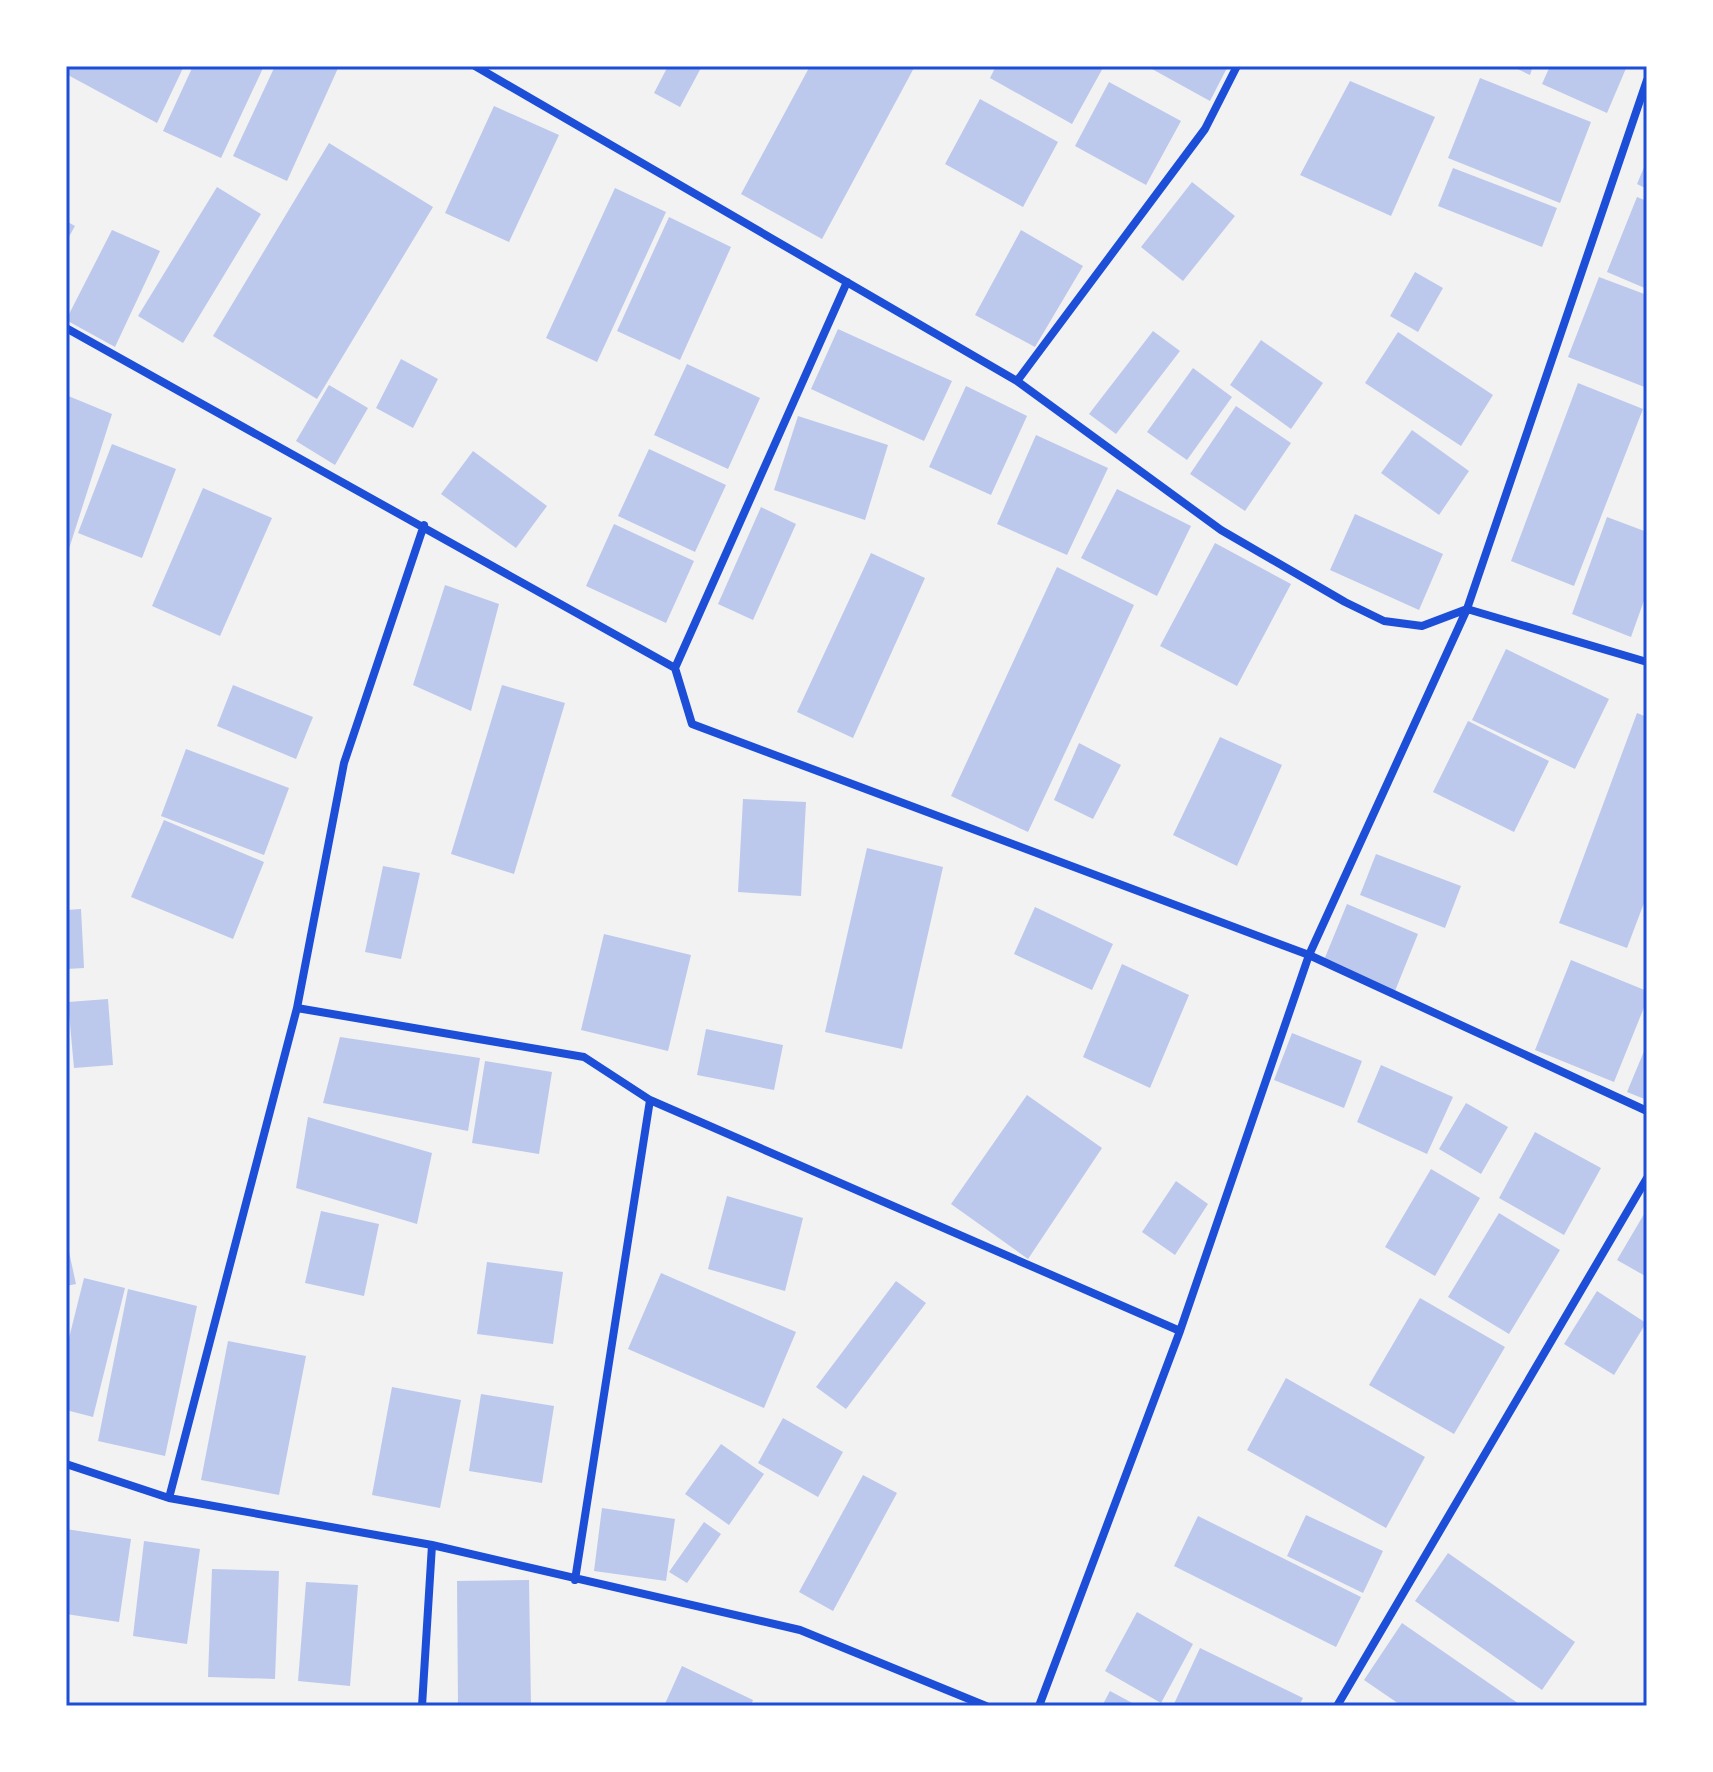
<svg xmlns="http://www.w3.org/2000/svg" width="1713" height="1772" viewBox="0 0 1713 1772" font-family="'PT Sans Narrow',sans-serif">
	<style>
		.building { fill: #bdc9ec }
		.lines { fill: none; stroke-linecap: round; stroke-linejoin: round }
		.minor { stroke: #1d4ed8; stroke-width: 8 }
		.neatline { fill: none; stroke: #1d4ed8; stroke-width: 3 }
	</style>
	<rect width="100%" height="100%" fill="#f2f2f2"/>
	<path class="building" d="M 66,66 L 184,66 L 157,123 L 66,74 Z
		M 193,66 L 264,66 L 221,158 L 163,131 Z
		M 275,66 L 339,66 L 287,181 L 233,156 Z
		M 668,66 L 702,66 L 680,107 L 654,93 Z
		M 810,66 L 915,66 L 822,239 L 741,194 Z
		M 996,66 L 1104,66 L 1072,124 L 990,78 Z
		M 1154,66 L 1228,66 L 1210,101 L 1152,69 Z
		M 1511,66 L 1533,66 L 1530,75 Z
		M 1550,66 L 1627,66 L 1607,113 L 1542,84 Z
		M 1480,78 L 1591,122 L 1560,203 L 1448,158 Z
		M 1350,81 L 1435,117 L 1391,216 L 1300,175 Z
		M 1109,82 L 1181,121 L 1146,185 L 1075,146 Z
		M 980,99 L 1058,142 L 1023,207 L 945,164 Z
		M 494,106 L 559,135 L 509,242 L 445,213 Z
		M 329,143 L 433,207 L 317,399 L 213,336 Z
		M 1647,160 L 1647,189 L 1637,184 Z
		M 1453,168 L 1557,208 L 1542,247 L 1438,206 Z
		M 1192,182 L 1235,216 L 1183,281 L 1141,247 Z
		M 217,187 L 261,214 L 183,343 L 138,316 Z
		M 615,188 L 666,212 L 597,362 L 546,338 Z
		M 1637,197 L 1647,201 L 1647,289 L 1607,272 Z
		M 669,217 L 731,247 L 680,360 L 617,331 Z
		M 66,221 L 75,226 L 66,242 Z
		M 112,230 L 160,251 L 115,347 L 66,320 Z
		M 1021,230 L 1083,266 L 1035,347 L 975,315 Z
		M 1415,272 L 1443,288 L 1418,332 L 1390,316 Z
		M 1599,277 L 1647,295 L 1647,388 L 1568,357 Z
		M 838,329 L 952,381 L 924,441 L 811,389 Z
		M 1153,331 L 1180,351 L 1116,434 L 1089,414 Z
		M 1398,332 L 1493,395 L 1461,446 L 1365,383 Z
		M 1261,340 L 1323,383 L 1291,429 L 1230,385 Z
		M 401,359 L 438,379 L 413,428 L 376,408 Z
		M 687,364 L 760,398 L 728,469 L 654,435 Z
		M 1193,368 L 1232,397 L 1187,460 L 1147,432 Z
		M 1578,383 L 1643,409 L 1574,586 L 1511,561 Z
		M 329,385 L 368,408 L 335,465 L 296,441 Z
		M 966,386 L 1027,416 L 991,495 L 929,467 Z
		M 66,395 L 112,414 L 67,555 L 66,555 Z
		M 1236,406 L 1291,443 L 1245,511 L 1190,474 Z
		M 798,416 L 888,445 L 865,520 L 774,490 Z
		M 1412,430 L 1469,471 L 1439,515 L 1381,473 Z
		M 1036,435 L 1108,468 L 1067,555 L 997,524 Z
		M 112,444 L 176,469 L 142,558 L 78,533 Z
		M 649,449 L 726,485 L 695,552 L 618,516 Z
		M 473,451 L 547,506 L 516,548 L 441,494 Z
		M 203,488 L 272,518 L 220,636 L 152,606 Z
		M 1117,489 L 1191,526 L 1157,596 L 1081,558 Z
		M 761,507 L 796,524 L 753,620 L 718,604 Z
		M 1355,514 L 1443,554 L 1419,610 L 1330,570 Z
		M 1607,517 L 1647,532 L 1647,592 L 1631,637 L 1572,614 Z
		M 614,524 L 694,561 L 666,623 L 586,586 Z
		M 1215,543 L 1291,584 L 1237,686 L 1160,646 Z
		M 871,553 L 925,578 L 853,738 L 797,712 Z
		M 1057,567 L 1134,605 L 1028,832 L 951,796 Z
		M 445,585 L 499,604 L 471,711 L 413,685 Z
		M 1506,649 L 1609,699 L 1575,769 L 1472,720 Z
		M 233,685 L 313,717 L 296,759 L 217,726 Z
		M 502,685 L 565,703 L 514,874 L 451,854 Z
		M 1637,713 L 1647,717 L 1647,895 L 1627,948 L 1559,923 Z
		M 1468,721 L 1549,761 L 1514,832 L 1433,792 Z
		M 1220,737 L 1282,765 L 1237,866 L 1173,835 Z
		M 1079,743 L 1121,765 L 1093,819 L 1054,800 Z
		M 186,749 L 289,788 L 264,855 L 161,816 Z
		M 743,799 L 806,802 L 801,896 L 738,892 Z
		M 164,820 L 264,862 L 233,939 L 131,897 Z
		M 867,848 L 943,867 L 902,1049 L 825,1032 Z
		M 1376,854 L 1461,886 L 1445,928 L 1360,895 Z
		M 383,866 L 420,873 L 401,959 L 365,952 Z
		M 1347,904 L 1418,934 L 1395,991 L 1324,960 Z
		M 1035,907 L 1113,944 L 1092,990 L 1014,954 Z
		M 81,909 L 84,968 L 66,969 L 66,910 Z
		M 604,934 L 691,955 L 668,1051 L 581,1030 Z
		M 1571,960 L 1647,991 L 1647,1000 L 1614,1082 L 1535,1050 Z
		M 1122,964 L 1189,995 L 1150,1088 L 1083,1057 Z
		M 108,999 L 113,1065 L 74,1068 L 68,1002 Z
		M 706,1029 L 783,1045 L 774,1090 L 697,1075 Z
		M 1292,1033 L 1362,1061 L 1344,1108 L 1274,1080 Z
		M 340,1037 L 480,1058 L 468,1131 L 323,1103 Z
		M 1647,1044 L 1647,1100 L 1627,1092 Z
		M 485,1061 L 552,1072 L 539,1154 L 472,1143 Z
		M 1381,1065 L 1453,1097 L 1427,1154 L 1357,1122 Z
		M 1027,1095 L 1102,1148 L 1028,1259 L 951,1204 Z
		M 1466,1103 L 1508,1127 L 1481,1174 L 1439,1149 Z
		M 308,1117 L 432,1153 L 417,1224 L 296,1188 Z
		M 1535,1132 L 1601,1168 L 1564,1235 L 1499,1198 Z
		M 1431,1169 L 1480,1198 L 1435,1276 L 1385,1247 Z
		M 1176,1181 L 1208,1204 L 1175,1255 L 1142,1232 Z
		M 727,1196 L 803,1218 L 785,1291 L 708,1269 Z
		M 1647,1209 L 1647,1277 L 1617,1260 Z
		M 321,1211 L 379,1224 L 364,1296 L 305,1283 Z
		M 1499,1213 L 1560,1250 L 1509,1334 L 1448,1297 Z
		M 66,1238 L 76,1284 L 66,1286 Z
		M 487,1262 L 563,1272 L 553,1344 L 477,1334 Z
		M 661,1273 L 796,1332 L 764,1408 L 628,1349 Z
		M 84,1278 L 125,1288 L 93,1417 L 66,1410 L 66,1350 Z
		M 896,1281 L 926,1303 L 846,1409 L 816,1387 Z
		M 128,1289 L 197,1306 L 165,1456 L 98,1441 Z
		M 1597,1291 L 1646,1323 L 1614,1375 L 1564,1344 Z
		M 1420,1298 L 1505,1347 L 1454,1434 L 1369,1385 Z
		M 228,1341 L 306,1356 L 279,1495 L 201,1480 Z
		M 1286,1378 L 1425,1457 L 1386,1528 L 1247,1450 Z
		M 392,1387 L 461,1400 L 440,1508 L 372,1495 Z
		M 481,1394 L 554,1406 L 542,1483 L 469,1471 Z
		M 783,1418 L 843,1452 L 818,1497 L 758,1463 Z
		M 721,1444 L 764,1474 L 729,1525 L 685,1494 Z
		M 863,1475 L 897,1493 L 833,1611 L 799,1592 Z
		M 602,1508 L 675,1519 L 666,1581 L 594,1571 Z
		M 1306,1515 L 1383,1551 L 1363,1593 L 1287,1556 Z
		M 1198,1516 L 1361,1597 L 1336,1647 L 1174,1566 Z
		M 704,1522 L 721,1534 L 687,1583 L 669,1572 Z
		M 66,1529 L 131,1539 L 119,1622 L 66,1614 Z
		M 144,1541 L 200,1549 L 187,1644 L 133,1636 Z
		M 1448,1553 L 1575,1642 L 1542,1690 L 1415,1601 Z
		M 212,1569 L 279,1571 L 275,1679 L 208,1677 Z
		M 529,1580 L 531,1706 L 458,1706 L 457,1581 Z
		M 306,1582 L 358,1585 L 350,1686 L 298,1681 Z
		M 1137,1612 L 1193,1644 L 1161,1703 L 1105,1671 Z
		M 1402,1623 L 1522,1706 L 1402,1706 L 1364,1680 Z
		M 1200,1648 L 1303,1698 L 1299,1706 L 1173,1706 Z
		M 682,1666 L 753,1700 L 751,1706 L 664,1706 Z
		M 1110,1691 L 1138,1706 L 1102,1706 Z"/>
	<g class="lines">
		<path class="minor" d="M 475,66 L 1017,381 L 1221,530 L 1345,602 L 1384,621 L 1422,626 L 1467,609 L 1647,662
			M 66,328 L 675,668 L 692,724 L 1309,955 L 1647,1111
			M 1017,381 L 1205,129 L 1237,66
			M 675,668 L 847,282
			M 297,1008 L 344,763 L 424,525
			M 650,1100 L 1180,1331
			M 66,1464 L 169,1498 L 432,1545 L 800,1630 L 986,1706
			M 169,1498 L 297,1008 L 584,1057 L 650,1100 L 575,1580
			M 422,1706 L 432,1545
			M 1039,1706 L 1180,1331 L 1309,955 L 1467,609 L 1647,80
			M 1337,1706 L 1647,1178"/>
	</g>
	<rect width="1713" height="1772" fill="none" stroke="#ffffff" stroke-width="136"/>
	<rect x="68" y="68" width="1577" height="1636" class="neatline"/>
</svg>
